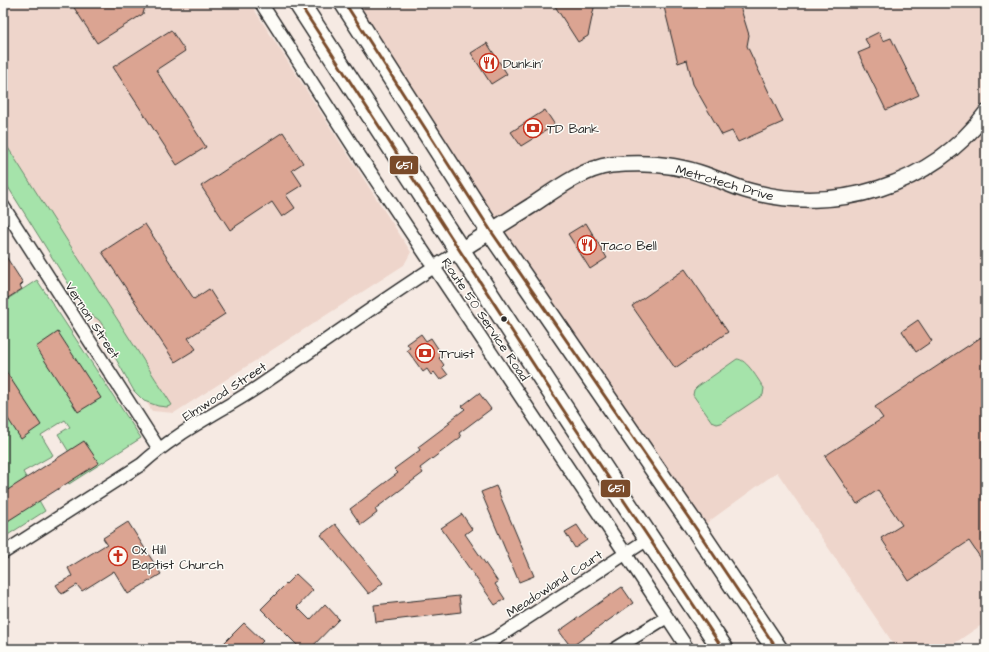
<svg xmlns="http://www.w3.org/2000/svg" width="989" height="652" viewBox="0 0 989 652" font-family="'Architects Daughter',sans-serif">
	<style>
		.built { fill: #eed5cb }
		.green { fill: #a5e3aa; stroke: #68876a }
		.building { fill: #dba492; stroke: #2b2b2b }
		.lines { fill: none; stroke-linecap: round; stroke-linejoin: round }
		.minor-casing { stroke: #2b2b2b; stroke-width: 15 }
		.tertiary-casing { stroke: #2b2b2b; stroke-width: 18 }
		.trunk-casing { stroke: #2b2b2b; stroke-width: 23 }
		.minor { stroke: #fdfcf7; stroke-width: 12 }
		.tertiary { stroke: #fdfcf7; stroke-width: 15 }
		.trunk { stroke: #fdfcf7; stroke-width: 20 }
		.bus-1-casing { stroke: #fdfcf7; stroke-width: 6 }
		.bus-1 { stroke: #7a4b2a; stroke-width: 3 }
		.bus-dot { fill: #2b2b2b; stroke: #fdfcf7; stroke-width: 1.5 }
		.labels { text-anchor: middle; stroke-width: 3; stroke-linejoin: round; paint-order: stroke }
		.poi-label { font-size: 13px; fill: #2b2b2b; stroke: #fdfcf7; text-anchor: start }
		.street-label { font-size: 13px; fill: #2b2b2b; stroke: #fdfcf7 }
		.line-badge { stroke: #fdfcf7; stroke-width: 1.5 }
		.badge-label { font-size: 11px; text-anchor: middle; font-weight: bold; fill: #fff }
	</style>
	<rect width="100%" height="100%" fill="#f6eae3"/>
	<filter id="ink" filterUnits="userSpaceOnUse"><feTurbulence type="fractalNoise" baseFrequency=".025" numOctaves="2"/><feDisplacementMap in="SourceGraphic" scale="8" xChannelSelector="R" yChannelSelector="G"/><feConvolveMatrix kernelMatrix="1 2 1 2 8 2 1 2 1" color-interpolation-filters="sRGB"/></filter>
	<g filter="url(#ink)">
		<path class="built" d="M 3,3 L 250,3 L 411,252 L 404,265 L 174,413 L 152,411 L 3,180 Z
			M 345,3 L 986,3 L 986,622 L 946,649 L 897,649 L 777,472 L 697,530 Z"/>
		<path class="green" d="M 3,140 L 172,405 L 167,407 L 158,406 L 144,401 L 134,391 L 107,343 L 104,327 L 99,320 L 85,310 L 3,179 Z
			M 37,280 L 141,438 L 69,484 L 59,465 L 72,457 L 58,434 L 70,427 L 65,420 L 41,435 L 53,455 L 23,472 L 45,511 L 3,538 L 3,302 Z
			M 737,359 C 747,359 758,380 764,388 L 763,395 L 721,423 L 717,424 L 712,422 L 693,395 L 694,390 L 697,387 Z"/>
		<path class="building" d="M 71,3 L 146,3 L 143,14 L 97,43 Z
			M 553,3 L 595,3 L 588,36 L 578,42 Z
			M 663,3 L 739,3 L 749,35 L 747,46 L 783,122 L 738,142 L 732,131 L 722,135 L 693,84 L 687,60 L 678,63 Z
			M 171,30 L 185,51 L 156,70 L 206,147 L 177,165 L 113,67 Z
			M 879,32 L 883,41 L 891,38 L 919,95 L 886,110 L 858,53 L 870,48 L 865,39 Z
			M 487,43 L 507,74 L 491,84 L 471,53 Z
			M 545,110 L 555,125 L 521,146 L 511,132 Z
			M 283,132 L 303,163 L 292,170 L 302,185 L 286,195 L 295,208 L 282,217 L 272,202 L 230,230 L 201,186 Z
			M 586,223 L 607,258 L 590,269 L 568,234 Z
			M 145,224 L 194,299 L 209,289 L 225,314 L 188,338 L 196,349 L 175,362 L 102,252 Z
			M 3,252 L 23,283 L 20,286 L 22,289 L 3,301 Z
			M 685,269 L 728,332 L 675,368 L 632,306 Z
			M 918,320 L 932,341 L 916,352 L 902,331 Z
			M 58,332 L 101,398 L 78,412 L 36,347 Z
			M 421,334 L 426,341 L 431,338 L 443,356 L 439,358 L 444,365 L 442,367 L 448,375 L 440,380 L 434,372 L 431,375 L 427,369 L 423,372 L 407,350 L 410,348 L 407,344 Z
			M 986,334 L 986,566 L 969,541 L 909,581 L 881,538 L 902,525 L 878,490 L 857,504 L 825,456 L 883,418 L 875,407 Z
			M 3,367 L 41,425 L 21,439 L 3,411 Z
			M 479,393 L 491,409 L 459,433 L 461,437 L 420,468 L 423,473 L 375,509 L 377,513 L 361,525 L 350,509 L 398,473 L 394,469 L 420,450 L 418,447 L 450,423 L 448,422 L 465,409 L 462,406 Z
			M 84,441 L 99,463 L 3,524 L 3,493 Z
			M 496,486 L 534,576 L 519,582 L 481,492 Z
			M 462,514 L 472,529 L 465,534 L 498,582 L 495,584 L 505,599 L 495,605 L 441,528 Z
			M 128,522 L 161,574 L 128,594 L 114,571 L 82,591 L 77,585 L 62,594 L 56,585 L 72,576 L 68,568 L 107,544 L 103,538 Z
			M 335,524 L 383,583 L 369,594 L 321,535 Z
			M 577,525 L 587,540 L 575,548 L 565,532 Z
			M 296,574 L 313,590 L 297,607 L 310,620 L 325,604 L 339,619 L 310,649 L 301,649 L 261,609 Z
			M 622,587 L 633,603 L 571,647 L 559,631 Z
			M 459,596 L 461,612 L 376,622 L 374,605 Z
			M 244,623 L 263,641 L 255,649 L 218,649 Z"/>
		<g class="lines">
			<defs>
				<path id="minor" d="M 261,3 L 353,146 L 625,553 L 688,649
					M 3,206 L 159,449
					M 3,553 L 142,464 C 175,433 220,412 258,387 C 325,342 390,294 459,251
					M 473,649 L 495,639 L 648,539
					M 615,649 L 667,617"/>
				<path id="tertiary" d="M 459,251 C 483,236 507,221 531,206 C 555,190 582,169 611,165 C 642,162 677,164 706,175 C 721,180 734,187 749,191 C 835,215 932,186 986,113"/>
				<path id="trunk" d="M 299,3 C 439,219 579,435 723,649
					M 345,3 L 491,231 L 697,530 L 777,649"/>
			</defs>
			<use href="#minor" class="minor-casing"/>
			<use href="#tertiary" class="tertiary-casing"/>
			<use href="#trunk" class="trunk-casing"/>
			<use href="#minor" class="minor"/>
			<use href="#tertiary" class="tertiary"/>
			<use href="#trunk" class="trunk"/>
			<defs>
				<path id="bus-1" d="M 299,3 L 562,408 L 723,649
					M 345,3 L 491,231 L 697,530 L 777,649"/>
			</defs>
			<use href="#bus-1" class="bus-1-casing"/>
			<use href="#bus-1" class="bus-1"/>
		</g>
	</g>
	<defs>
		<symbol id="restaurant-ring" viewBox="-11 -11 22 22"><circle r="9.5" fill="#fdfcf7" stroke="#c8321e" stroke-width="1.5"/><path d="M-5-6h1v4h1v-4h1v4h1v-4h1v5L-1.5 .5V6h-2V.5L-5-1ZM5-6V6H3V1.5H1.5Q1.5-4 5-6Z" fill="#c8321e"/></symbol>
		<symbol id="bank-ring" viewBox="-11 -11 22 22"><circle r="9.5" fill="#fdfcf7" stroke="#c8321e" stroke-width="1.5"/><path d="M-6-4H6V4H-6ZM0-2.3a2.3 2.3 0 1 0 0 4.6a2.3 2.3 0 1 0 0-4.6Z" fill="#c8321e"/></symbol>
		<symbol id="church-ring" viewBox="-11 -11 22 22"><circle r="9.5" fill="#fdfcf7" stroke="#c8321e" stroke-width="1.5"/><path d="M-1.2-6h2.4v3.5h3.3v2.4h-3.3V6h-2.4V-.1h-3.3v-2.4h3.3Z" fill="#c8321e"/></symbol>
	</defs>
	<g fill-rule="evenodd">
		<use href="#restaurant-ring" x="478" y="52" width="22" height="22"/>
		<use href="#bank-ring" x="522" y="117" width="22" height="22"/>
		<use href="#restaurant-ring" x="576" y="234" width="22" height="22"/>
		<use href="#bank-ring" x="414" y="342" width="22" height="22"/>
		<use href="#church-ring" x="107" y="545" width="22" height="22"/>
	</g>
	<circle class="bus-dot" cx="504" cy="319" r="3.5"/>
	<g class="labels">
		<g class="poi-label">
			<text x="503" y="68">Dunkin'</text>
			<text x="547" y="133">TD Bank</text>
			<text x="601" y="250">Taco Bell</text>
			<text x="439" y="358">Truist</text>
			<text x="132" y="554">Ox Hill<tspan x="132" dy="15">Baptist Church</tspan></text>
		</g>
		<g class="street-label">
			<text transform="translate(725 182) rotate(16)" y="5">Metrotech Drive</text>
			<text transform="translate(486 319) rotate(56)" y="5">Route 50 Service Road</text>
			<text transform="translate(93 320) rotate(57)" y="5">Vernon Street</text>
			<text transform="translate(224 391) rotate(-33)" y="5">Elmwood Street</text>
			<text transform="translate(554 583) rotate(-33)" y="5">Meadowland Court</text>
		</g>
	</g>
	<g class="line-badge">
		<rect x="389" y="155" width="30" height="20" rx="4" fill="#7a4b2a"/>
		<rect x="600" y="479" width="31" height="19" rx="4" fill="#7a4b2a"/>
	</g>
	<g class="badge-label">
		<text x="404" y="169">651</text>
		<text x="616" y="492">651</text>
	</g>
	<rect width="989" height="652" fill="none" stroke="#fdfcf7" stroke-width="16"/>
	<rect x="8" y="8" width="973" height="636" fill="none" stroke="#2b2b2b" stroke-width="1.5" filter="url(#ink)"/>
</svg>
